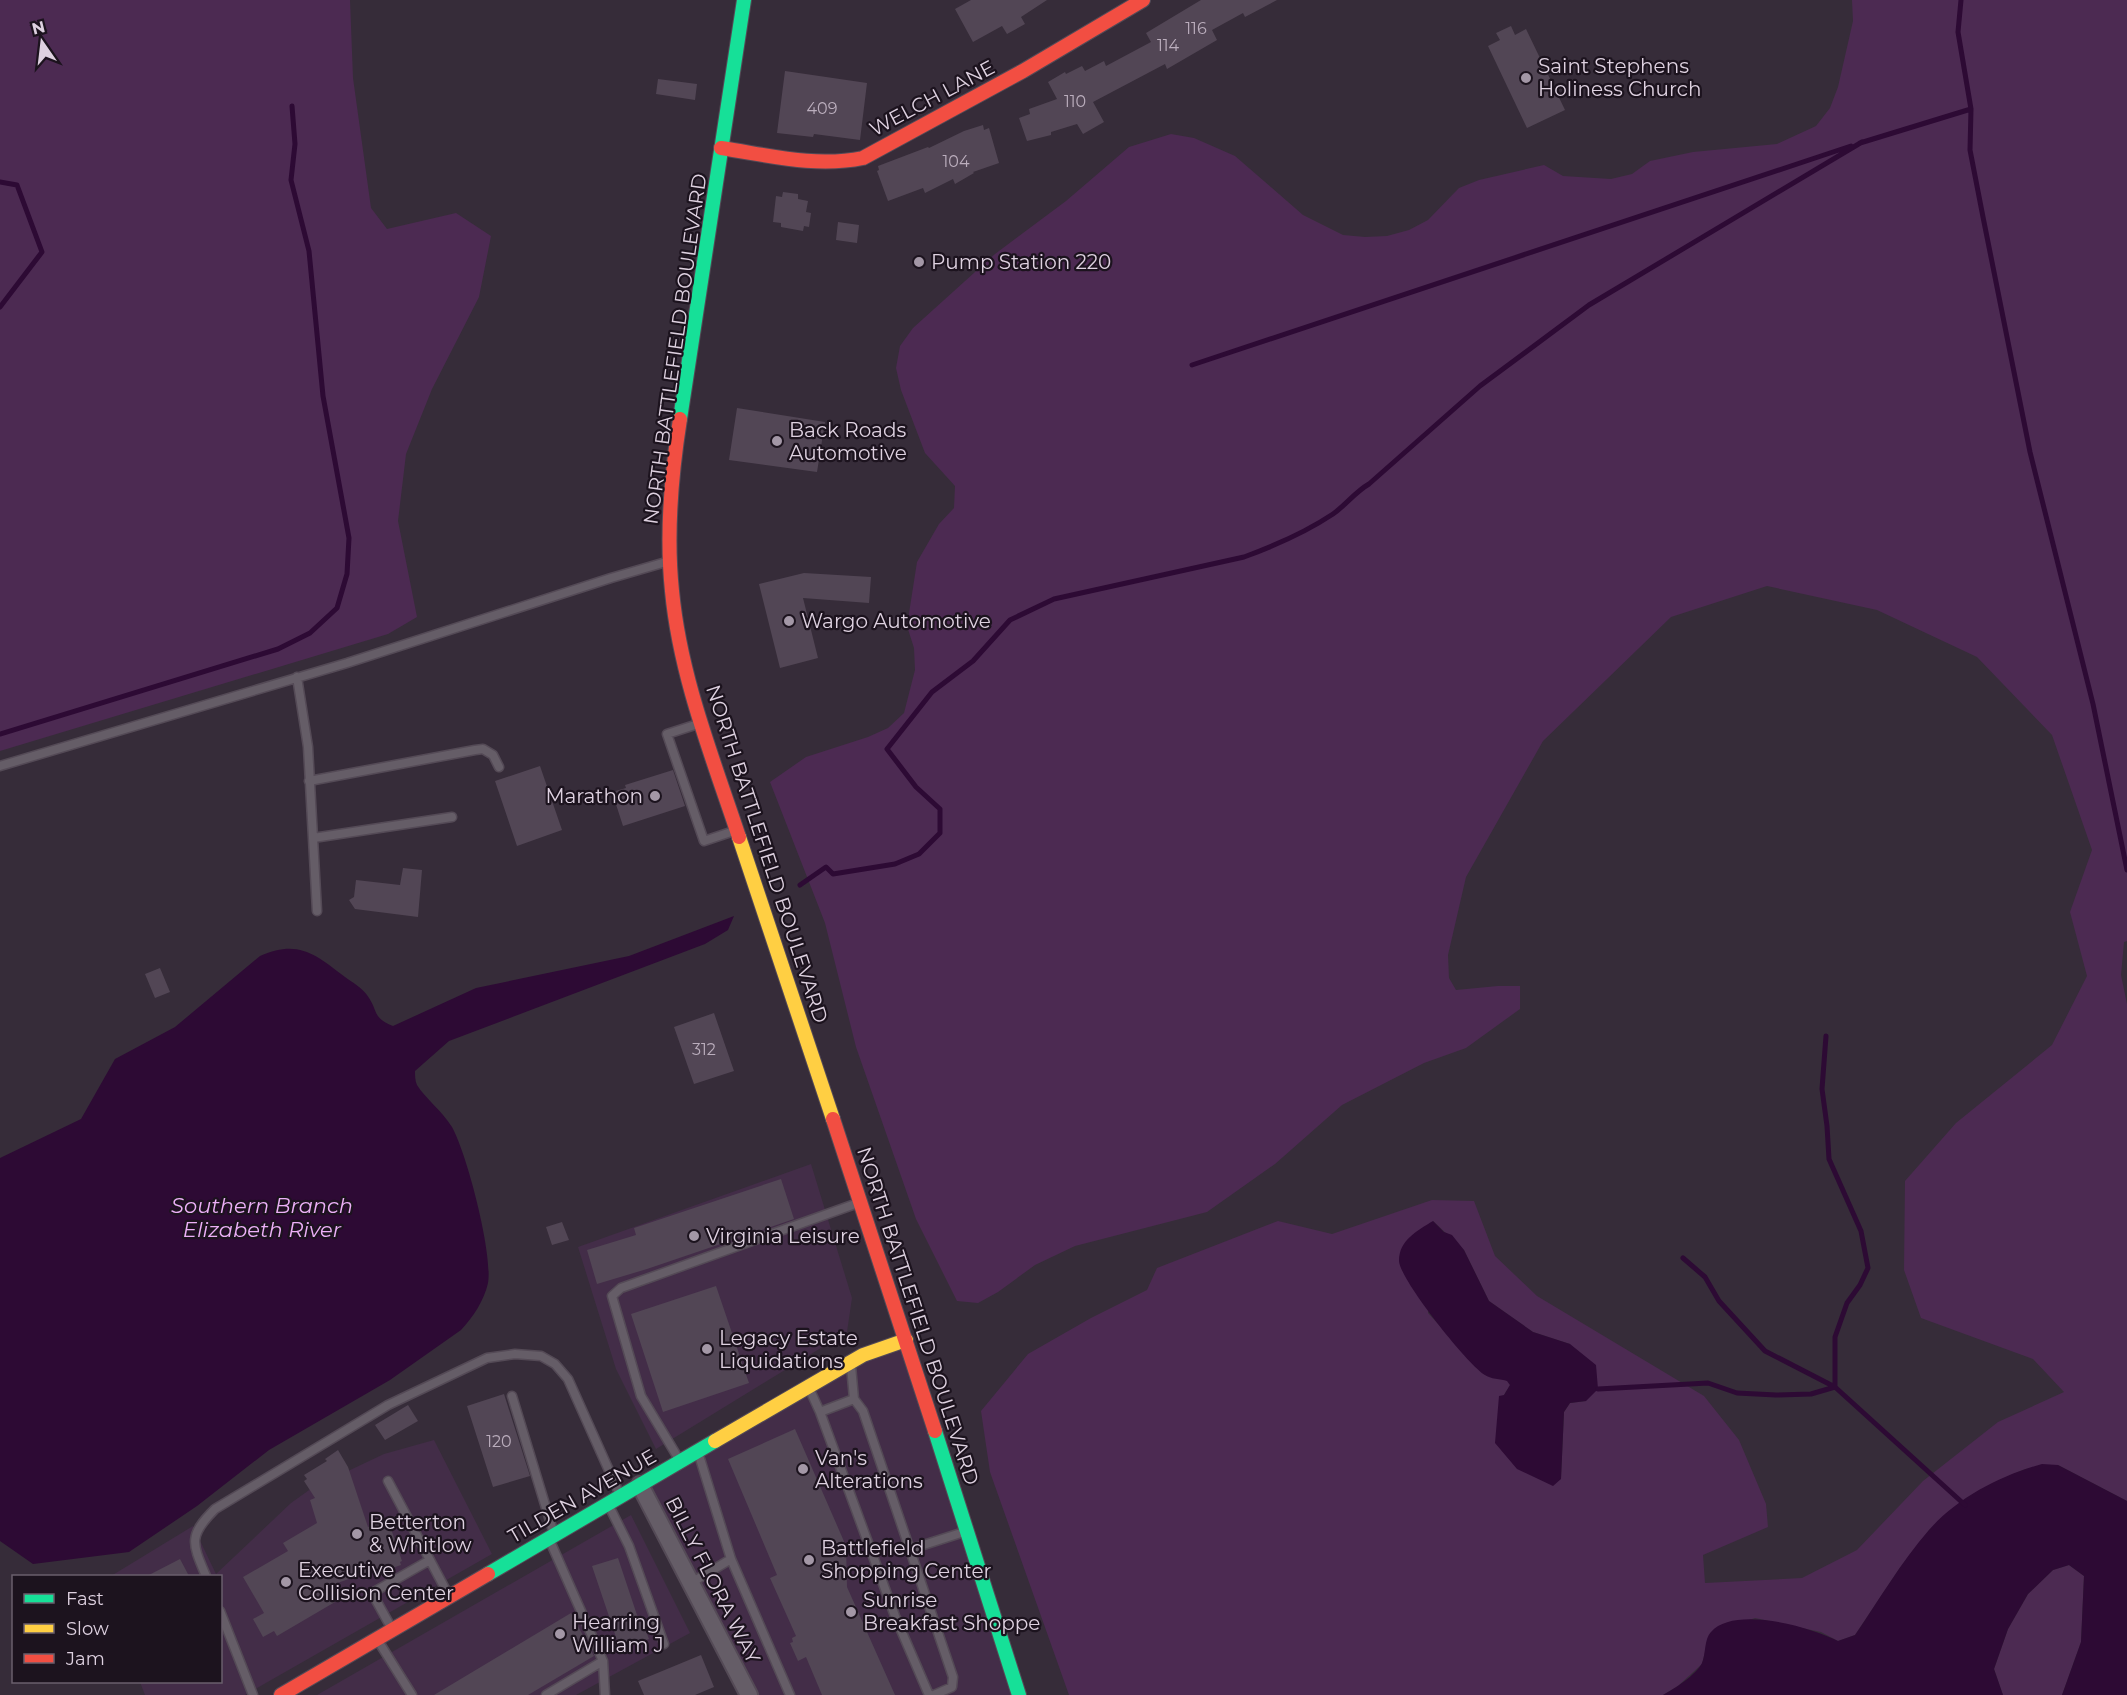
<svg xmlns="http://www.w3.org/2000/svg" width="2127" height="1695" viewBox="0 0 2127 1695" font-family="Montserrat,sans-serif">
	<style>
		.built { fill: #432d48 }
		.green { fill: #4c2a52; fill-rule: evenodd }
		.water { fill: #2d0a34 }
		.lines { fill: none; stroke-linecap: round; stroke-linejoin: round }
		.stream { stroke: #2d0a34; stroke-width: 5 }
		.building { fill: #524655 }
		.lane-casing { stroke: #544a56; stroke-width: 11 }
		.street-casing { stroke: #544a56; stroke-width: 20 }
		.fast-casing { stroke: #544a56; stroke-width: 16 }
		.slow-casing { stroke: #544a56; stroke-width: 16 }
		.jam-casing { stroke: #544a56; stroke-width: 16 }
		.lane { stroke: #655d67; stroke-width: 8 }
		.street { stroke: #655d67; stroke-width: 16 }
		.fast { stroke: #16e098; stroke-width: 14 }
		.slow { stroke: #ffcf43; stroke-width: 14 }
		.jam { stroke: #f24e42; stroke-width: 14 }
		.poi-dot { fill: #a397a6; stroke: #1c131e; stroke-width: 2 }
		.labels { text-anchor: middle; stroke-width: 4.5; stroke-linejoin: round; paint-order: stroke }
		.number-label { font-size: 16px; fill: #bbaebd }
		.poi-label { font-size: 20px; fill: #ded1e0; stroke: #1c131e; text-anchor: start }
		.street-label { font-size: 20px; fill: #ded1e0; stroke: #1c131e }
		.water-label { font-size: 21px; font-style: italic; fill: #ecb0f7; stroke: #1c131e }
	</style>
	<rect width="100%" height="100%" fill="#362c39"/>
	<path class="built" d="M 811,1164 L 852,1298 L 847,1332 L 656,1449 L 616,1369 L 578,1247 Z
		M 906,1340 L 1019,1695 L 749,1695 L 640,1485 Z
		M 434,1440 L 492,1554 L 245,1695 L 145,1695 L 140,1682 L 220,1682 L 220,1576 L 111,1576 L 193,1526 L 216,1574 L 291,1503 L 312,1488 L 384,1454 Z
		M 631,1515 L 690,1633 L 576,1695 L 317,1695 Z"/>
	<path class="green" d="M 0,0 L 350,0 L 353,78 L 371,208 L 387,229 L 456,213 L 491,236 L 479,297 L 432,389 L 406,454 L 398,521 L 417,617 L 388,634 L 0,751 Z
		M 1852,0 L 2127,0 L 2127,941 L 2124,942 L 2121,975 L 2127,1004 L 2127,1501 L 2058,1465 L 2025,1469 L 1996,1482 L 1966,1498 L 1929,1530 L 1899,1569 L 1855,1635 L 1838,1641 L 1821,1632 L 1755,1618 L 1710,1633 L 1702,1664 L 1678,1686 L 1663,1695 L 1069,1695 L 990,1472 L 981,1411 L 1028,1354 L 1091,1318 L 1147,1290 L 1157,1268 L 1278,1221 L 1332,1234 L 1432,1200 L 1474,1201 L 1495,1256 L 1537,1296 L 1704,1396 L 1739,1440 L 1766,1504 L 1768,1527 L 1703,1555 L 1705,1583 L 1802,1578 L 1857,1550 L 1923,1481 L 1998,1422 L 2064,1392 L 2033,1359 L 1921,1318 L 1904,1270 L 1905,1181 L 1956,1123 L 2052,1045 L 2087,976 L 2070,912 L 2092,850 L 2052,735 L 1977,657 L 1877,610 L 1767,586 L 1671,617 L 1543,741 L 1466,877 L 1448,955 L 1449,978 L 1456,990 L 1498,986 L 1520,986 L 1520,1009 L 1466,1048 L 1424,1063 L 1342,1105 L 1275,1164 L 1207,1212 L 1075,1246 L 1035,1265 L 998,1292 L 978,1303 L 957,1301 L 916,1219 L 856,1047 L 825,923 L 770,782 L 806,757 L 868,737 L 888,728 L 904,713 L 915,670 L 914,648 L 907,626 L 917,562 L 939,524 L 954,508 L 955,486 L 925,453 L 901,390 L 896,368 L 900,346 L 913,328 L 995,254 L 1066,201 L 1129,147 L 1171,134 L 1194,138 L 1235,156 L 1303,215 L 1343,235 L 1365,237 L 1387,236 L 1409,230 L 1428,220 L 1459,188 L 1479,180 L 1544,165 L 1563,176 L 1611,179 L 1632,174 L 1650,161 L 1693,152 L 1777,144 L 1816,126 L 1830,108 L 1838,87 L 1853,21 ZM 1433,1221 L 1464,1250 L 1489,1301 L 1533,1332 L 1570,1344 L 1586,1401 L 1570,1403 L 1564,1412 L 1561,1478 L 1504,1395 L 1510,1385 L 1507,1380 L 1485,1375 L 1428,1313 Z
		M 2069,1565 L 2084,1576 L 2081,1642 L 2062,1695 L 2003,1695 L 1994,1669 L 2008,1629 L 2028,1594 L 2053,1570 Z"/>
	<path class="water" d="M 734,916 L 728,930 L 705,944 L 449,1041 L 415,1071 C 415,1075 415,1081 417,1085 C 425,1098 442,1111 452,1127 C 467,1154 493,1254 488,1283 C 484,1301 473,1317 461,1330 L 390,1380 L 269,1450 L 197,1506 L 129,1552 L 33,1564 L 0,1541 L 0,1158 L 81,1119 L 115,1059 L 175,1027 L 260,956 C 298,939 315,954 345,977 C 352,982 362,988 367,995 C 379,1011 371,1017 393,1026 L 476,988 L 629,956 Z
		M 1433,1221 L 1444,1232 L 1452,1235 L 1464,1250 L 1489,1301 L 1533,1332 L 1570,1344 L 1596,1365 L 1598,1389 L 1586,1401 L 1570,1403 L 1564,1412 L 1561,1479 L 1553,1486 L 1517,1469 L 1495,1443 L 1499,1396 L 1504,1395 L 1510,1385 L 1507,1381 C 1501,1379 1490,1379 1485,1375 C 1468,1365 1400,1280 1399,1261 C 1399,1240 1417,1231 1433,1221 Z
		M 2042,1464 L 2058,1465 L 2127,1501 L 2127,1695 L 2062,1695 L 2081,1642 L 2084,1576 L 2069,1565 L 2053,1570 L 2028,1594 L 2008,1629 L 1994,1669 L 2003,1695 L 1663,1695 C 1674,1689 1697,1674 1702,1663 C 1706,1654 1704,1639 1711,1632 C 1734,1605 1811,1627 1838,1641 L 1855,1635 C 1879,1600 1901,1562 1929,1530 C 1957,1498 2001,1475 2042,1464 Z"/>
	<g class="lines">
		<path class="stream" d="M 1961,0 L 1958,32 L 1971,109 L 1970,150 L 1983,217 L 2030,452 L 2093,704 L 2127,870
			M 1860,143 L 1971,109
			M 0,182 L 17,185 L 42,252 L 0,307
			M 1192,365 L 1851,146
			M 0,734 L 278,649 L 310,633 L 337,608 L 347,574 L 349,538 L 323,396 L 309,251 L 291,180 L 295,144 L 292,106
			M 800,885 L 826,867 L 833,874 L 895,864 L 919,854 L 940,833 L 940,809 L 916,787 L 887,749 L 932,692 L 973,661 L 1010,620 L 1054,599 L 1244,557 C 1274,546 1306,532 1333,514 C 1346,505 1355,492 1369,484 L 1480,386 L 1589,305 L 1862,142
			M 1826,1036 L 1822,1089 L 1827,1126 L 1829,1159 L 1861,1231 L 1868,1268 L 1860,1285 L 1847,1303 L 1835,1337 L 1835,1387
			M 1683,1258 L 1705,1277 L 1719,1301 L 1765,1351 L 1835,1387 L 1965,1505
			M 1598,1389 L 1708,1383 L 1737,1393 L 1776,1395 L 1811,1394 L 1835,1387"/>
	</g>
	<path class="building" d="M 971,0 L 1047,0 L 1021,17 L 1025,24 L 1007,34 L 1002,26 L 973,42 L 955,9 Z
		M 1201,0 L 1277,0 L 1245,17 L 1243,13 L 1212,30 L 1217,40 L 1167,69 L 1165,64 L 1093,102 L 1104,122 L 1083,134 L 1077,124 L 1051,132 L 1051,135 L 1027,141 L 1019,118 L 1030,114 L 1029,109 L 1057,99 L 1048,82 L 1065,72 L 1066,74 L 1082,66 L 1085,71 L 1104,61 L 1106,66 L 1151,42 L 1146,33 Z
		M 1511,26 L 1515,35 L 1526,29 L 1565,110 L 1527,128 L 1488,46 L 1500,40 L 1496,33 Z
		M 785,71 L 867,83 L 860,140 L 814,134 L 813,137 L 777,133 Z
		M 658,79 L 697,84 L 695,100 L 656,94 Z
		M 983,125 L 984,130 L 989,128 L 999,163 L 973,172 L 974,173 L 955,184 L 953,179 L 925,193 L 923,188 L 888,201 L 877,171 L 879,170 L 878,166 L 928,147 L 929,148 L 964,131 Z
		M 783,192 L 798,194 L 798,199 L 808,201 L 806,212 L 811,213 L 809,227 L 804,226 L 803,231 L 781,227 L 781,223 L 773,222 L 776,196 L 782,197 Z
		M 838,222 L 859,225 L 857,243 L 836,240 Z
		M 737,408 L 825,422 L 817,472 L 729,460 Z
		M 804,573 L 871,577 L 869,603 L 803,598 L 818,658 L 780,668 L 759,584 Z
		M 540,766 L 562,830 L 517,846 L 495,781 Z
		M 673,770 L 685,806 L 623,826 L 612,792 L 626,788 L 625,785 Z
		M 403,868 L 422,870 L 418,917 L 355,909 L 349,900 L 354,897 L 356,880 L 400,885 Z
		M 160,968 L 170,992 L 155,998 L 145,974 Z
		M 714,1013 L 734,1071 L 694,1084 L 674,1027 Z
		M 781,1179 L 794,1219 L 647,1269 L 597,1284 L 587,1250 L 636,1235 L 634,1228 Z
		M 562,1222 L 569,1240 L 552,1245 L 546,1227 Z
		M 716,1286 L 749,1383 L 663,1412 L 631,1314 Z
		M 504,1394 L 530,1476 L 493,1487 L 467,1406 Z
		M 408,1405 L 418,1421 L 385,1440 L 375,1425 Z
		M 795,1429 L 846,1546 L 847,1587 L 895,1695 L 822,1695 L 806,1657 L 798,1661 L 790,1643 L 793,1642 L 792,1638 L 796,1636 L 770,1578 L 777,1575 L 728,1459 Z
		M 338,1450 L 348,1467 L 368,1527 L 388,1520 L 402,1561 L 400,1562 L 401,1565 L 381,1572 L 380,1568 L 326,1587 L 335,1602 L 277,1636 L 274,1631 L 263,1637 L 253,1619 L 264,1613 L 243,1577 L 288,1551 L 283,1543 L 317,1523 L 310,1500 L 315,1498 L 304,1481 L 307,1479 L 304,1475 L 327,1461 L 325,1459 Z
		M 618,1558 L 638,1618 L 641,1617 L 649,1639 L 620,1649 L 592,1566 Z
		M 180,1559 L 189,1576 L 147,1576 Z
		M 571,1613 L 594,1656 L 528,1695 L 434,1695 Z
		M 701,1655 L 714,1687 L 695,1695 L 644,1695 L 638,1681 Z"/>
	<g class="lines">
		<defs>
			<path id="lane" d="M 297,677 L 308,747 L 317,911
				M 698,724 L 667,734 L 704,841 L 734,831
				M 0,766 L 347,663 L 611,578 L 666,562
				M 309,781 L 475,750 L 483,749 L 493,755 L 499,767
				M 313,838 L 452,817
				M 851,1366 L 854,1399
				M 809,1388 L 820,1412 L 895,1616 L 929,1695
				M 512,1396 L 554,1534
				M 820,1412 L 854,1399 L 863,1411 L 953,1677 L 952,1687 L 934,1695
				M 680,1461 L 641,1396 L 612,1296 L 621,1288 L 858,1203
				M 388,1481 L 449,1596
				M 608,1504 L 629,1546 L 664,1644
				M 550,1541 L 603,1661 L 605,1695
				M 911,1549 L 964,1532
				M 731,1559 L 790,1695
				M 206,1576 C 192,1543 188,1536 215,1509 L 388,1405 L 487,1358 L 515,1354 L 541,1356 L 555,1364 L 568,1379 L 620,1495
				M 691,1583 L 731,1559 L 698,1452
				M 220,1611 L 253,1695
				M 392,1629 L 372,1593 L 430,1560
				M 377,1639 L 412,1695
				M 546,1695 L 603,1661"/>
			<path id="street" d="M 640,1485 L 749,1695"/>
			<path id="fast" d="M 680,419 L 744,0
				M 935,1431 L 1019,1695
				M 488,1574 L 715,1441"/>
			<path id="slow" d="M 739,837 L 833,1119
				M 715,1441 L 863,1355 L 906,1340"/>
			<path id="jam" d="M 721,148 C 768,155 815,168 863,158 L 1023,71 L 1143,0
				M 680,419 C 671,476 666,534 672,591 C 680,676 712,756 739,837
				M 833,1119 L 935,1431
				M 281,1695 L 488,1574"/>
		</defs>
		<use href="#lane" class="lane-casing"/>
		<use href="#street" class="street-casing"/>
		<use href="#fast" class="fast-casing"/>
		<use href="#slow" class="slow-casing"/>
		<use href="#jam" class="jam-casing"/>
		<use href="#lane" class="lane"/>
		<use href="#street" class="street"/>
		<use href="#fast" class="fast"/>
		<use href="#slow" class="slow"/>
		<use href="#jam" class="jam"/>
	</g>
	<g class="poi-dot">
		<circle cx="1526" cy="78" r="6"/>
		<circle cx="919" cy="262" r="6"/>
		<circle cx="777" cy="441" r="6"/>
		<circle cx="789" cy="621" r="6"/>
		<circle cx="655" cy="796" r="6"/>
		<circle cx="694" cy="1236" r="6"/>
		<circle cx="707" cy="1349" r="6"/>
		<circle cx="803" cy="1469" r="6"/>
		<circle cx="357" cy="1534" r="6"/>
		<circle cx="809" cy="1560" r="6"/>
		<circle cx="286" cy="1582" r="6"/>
		<circle cx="851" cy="1612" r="6"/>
		<circle cx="560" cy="1634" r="6"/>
	</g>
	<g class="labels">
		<g class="number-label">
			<text x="1196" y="34">116</text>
			<text x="1168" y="51">114</text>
			<text x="1075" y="107">110</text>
			<text x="822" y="114">409</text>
			<text x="956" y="167">104</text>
			<text x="704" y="1055">312</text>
			<text x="499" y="1447">120</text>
		</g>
		<g class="poi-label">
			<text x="1538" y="73">Saint Stephens<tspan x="1538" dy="23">Holiness Church</tspan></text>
			<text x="931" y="269">Pump Station 220</text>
			<text x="789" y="437">Back Roads<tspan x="789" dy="23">Automotive</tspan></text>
			<text x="801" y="628">Wargo Automotive</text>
			<text x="643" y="803" text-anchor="end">Marathon</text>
			<text x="706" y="1243">Virginia Leisure</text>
			<text x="719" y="1345">Legacy Estate<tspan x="719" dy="23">Liquidations</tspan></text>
			<text x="815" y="1465">Van's<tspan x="815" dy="23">Alterations</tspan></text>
			<text x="369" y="1529">Betterton<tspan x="369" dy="23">&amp; Whitlow</tspan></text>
			<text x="821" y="1555">Battlefield<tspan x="821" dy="23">Shopping Center</tspan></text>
			<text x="298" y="1577">Executive<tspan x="298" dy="23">Collision Center</tspan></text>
			<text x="863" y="1607">Sunrise<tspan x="863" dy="23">Breakfast Shoppe</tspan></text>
			<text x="572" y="1629">Hearring<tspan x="572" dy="23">William J</tspan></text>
		</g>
		<g class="street-label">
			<text transform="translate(932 98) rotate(-28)" y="7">WELCH LANE</text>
			<text transform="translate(675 349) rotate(-82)" y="7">NORTH BATTLEFIELD BOULEVARD</text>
			<text transform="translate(767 854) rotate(72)" y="7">NORTH BATTLEFIELD BOULEVARD</text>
			<text transform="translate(918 1316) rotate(72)" y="7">NORTH BATTLEFIELD BOULEVARD</text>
			<text transform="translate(582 1496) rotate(-30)" y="7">TILDEN AVENUE</text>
			<text transform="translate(713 1580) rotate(63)" y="7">BILLY FLORA WAY</text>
		</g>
		<g class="water-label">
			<text x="262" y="1213">Southern Branch<tspan x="262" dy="24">Elizabeth River</tspan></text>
		</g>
	</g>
	<rect x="12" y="1575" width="210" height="108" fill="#1c131e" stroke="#6a5f6c" stroke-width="1.5"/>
	<rect x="24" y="1594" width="30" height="9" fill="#16e098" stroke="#6a5f6c" stroke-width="1.5"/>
	<text x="66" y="1605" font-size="18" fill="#ded1e0">Fast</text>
	<rect x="24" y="1624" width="30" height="9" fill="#ffcf43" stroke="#6a5f6c" stroke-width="1.5"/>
	<text x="66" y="1635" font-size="18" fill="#ded1e0">Slow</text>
	<rect x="24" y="1654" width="30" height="9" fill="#f24e42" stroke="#6a5f6c" stroke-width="1.5"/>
	<text x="66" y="1665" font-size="18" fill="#ded1e0">Jam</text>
	<g transform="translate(42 42) rotate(346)" stroke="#1c131e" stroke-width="4.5" paint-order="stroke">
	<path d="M0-4.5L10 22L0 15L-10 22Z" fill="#ded1e0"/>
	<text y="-9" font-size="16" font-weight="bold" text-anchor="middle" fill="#ded1e0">N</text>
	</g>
</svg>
